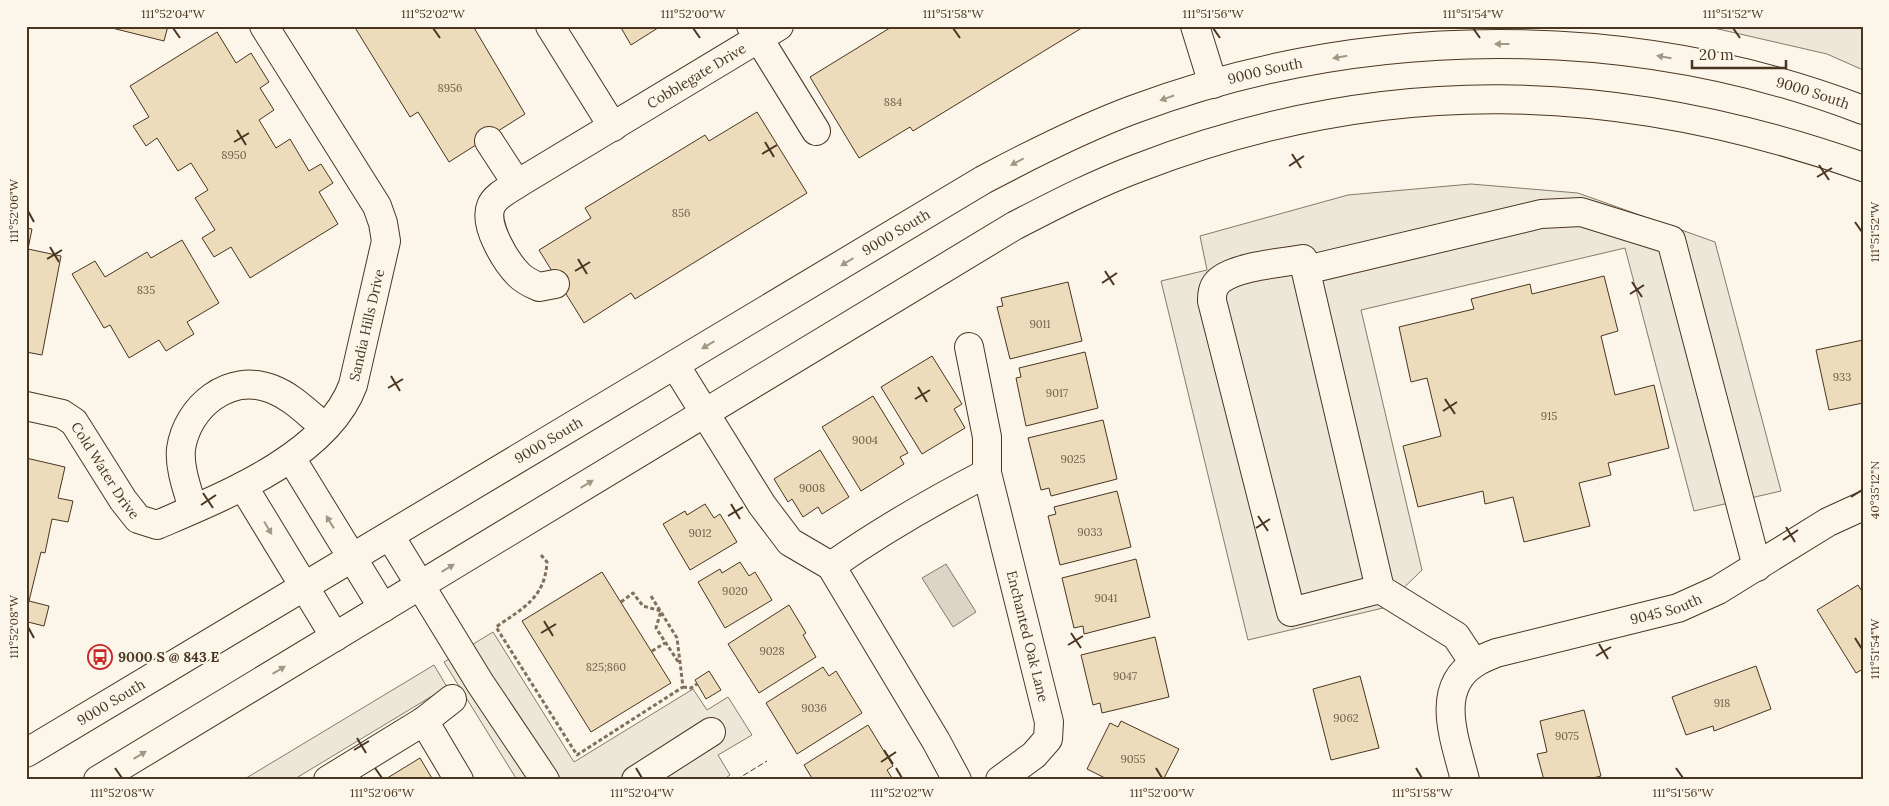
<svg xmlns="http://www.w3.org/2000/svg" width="1889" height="806" viewBox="0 0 1889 806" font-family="Lora,serif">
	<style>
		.green { fill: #ede6d9; stroke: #887966 }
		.parking { fill: #ede7d9; stroke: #887966 }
		.water { fill: #dcd4c6; stroke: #887966 }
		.building { fill: #ecdcbc; stroke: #4a3520 }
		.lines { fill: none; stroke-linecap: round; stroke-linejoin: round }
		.minor-casing { stroke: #4a3520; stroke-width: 30 }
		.major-casing { stroke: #4a3520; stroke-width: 30 }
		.path { stroke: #7f6f5c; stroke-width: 3; stroke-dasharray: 4 2.5; stroke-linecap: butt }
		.minor { stroke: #fbf6e9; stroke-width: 28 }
		.major { stroke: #fbf6e9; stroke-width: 28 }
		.fence { stroke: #4a3520; stroke-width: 1; stroke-dasharray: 6 2.5; stroke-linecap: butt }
		.oneway { fill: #a29684 }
		.ticks { fill: none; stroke: #4a3520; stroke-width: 2 }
		.labels { text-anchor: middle; stroke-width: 4; stroke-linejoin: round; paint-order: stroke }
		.number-label { font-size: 11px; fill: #725f47 }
		.street-label { font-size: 14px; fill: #4a3520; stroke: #fbf6e9 }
		.poi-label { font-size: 14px; font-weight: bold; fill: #4a3520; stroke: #fbf6e9; text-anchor: start }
		.neatline { fill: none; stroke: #4a3520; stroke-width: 2 }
		.ticks-label { font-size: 12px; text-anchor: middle; fill: #4a3520 }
	</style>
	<rect width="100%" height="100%" fill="#fbf6e9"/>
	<path class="green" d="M 1705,26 L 1863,26 L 1863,70 L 1827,54 Z"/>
	<path class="parking" d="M 1471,184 L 1578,193 L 1715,242 L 1781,491 L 1694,511 L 1625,248 L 1361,310 L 1422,570 L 1383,608 L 1248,640 L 1161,281 L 1207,270 L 1200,236 L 1348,195 Z
		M 493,632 L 574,762 L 693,689 L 707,710 L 728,697 L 752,735 L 718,755 L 730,775 L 723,780 L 517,780 L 444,662 Z
		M 434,665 L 447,687 L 293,780 L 243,780 Z"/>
	<path class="water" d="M 946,564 L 976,612 L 953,627 L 922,578 Z"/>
	<path class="building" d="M 104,26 L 168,26 L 164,41 Z
		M 354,26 L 473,26 L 525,114 L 449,162 L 418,112 L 410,117 Z
		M 620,26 L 661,26 L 631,45 Z
		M 893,26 L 1085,26 L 913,131 L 910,127 L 859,158 L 810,77 Z
		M 217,32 L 236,63 L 251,53 L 269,82 L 260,88 L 274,110 L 259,120 L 276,148 L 290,139 L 309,171 L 321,164 L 333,183 L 319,192 L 338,224 L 250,278 L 231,247 L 214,257 L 202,238 L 215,230 L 195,198 L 208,190 L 191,163 L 178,171 L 157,138 L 146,146 L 133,126 L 149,117 L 130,86 Z
		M 757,112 L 807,193 L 635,299 L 631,293 L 584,323 L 539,250 L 591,218 L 585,208 L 705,135 L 709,141 Z
		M 26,228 L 32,229 L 28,249 L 61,256 L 42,355 L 26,352 Z
		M 182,240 L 219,303 L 187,322 L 194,334 L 166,351 L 159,340 L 129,358 L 110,325 L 104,328 L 72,274 L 95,261 L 105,277 L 147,252 L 151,258 Z
		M 1604,276 L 1618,331 L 1601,336 L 1615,395 L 1654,385 L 1669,448 L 1608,463 L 1611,475 L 1579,483 L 1590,526 L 1524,542 L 1513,497 L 1485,504 L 1483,491 L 1418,507 L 1403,446 L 1441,436 L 1427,378 L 1411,382 L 1399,327 L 1474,309 L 1471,299 L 1530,284 L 1532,294 Z
		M 1068,282 L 1082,341 L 1010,359 L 997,307 L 1003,306 L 1001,298 Z
		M 1863,340 L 1863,403 L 1829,410 L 1816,350 Z
		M 1085,352 L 1098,408 L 1026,426 L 1016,378 L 1021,377 L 1019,368 Z
		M 932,356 L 962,404 L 954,409 L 965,428 L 922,454 L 881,387 Z
		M 873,396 L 908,453 L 900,457 L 904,464 L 861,491 L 822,427 Z
		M 1103,420 L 1117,479 L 1051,496 L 1049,488 L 1041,490 L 1028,438 Z
		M 820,450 L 849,497 L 822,514 L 818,507 L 803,517 L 792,499 L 788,502 L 774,479 Z
		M 26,458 L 65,467 L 58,498 L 73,501 L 68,522 L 52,519 L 45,553 L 41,552 L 29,601 L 49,606 L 44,626 L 28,622 L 26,631 Z
		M 1117,491 L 1131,547 L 1060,565 L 1048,516 L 1056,514 L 1054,507 Z
		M 705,504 L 714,518 L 720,514 L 737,542 L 690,570 L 663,524 L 685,511 L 687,515 Z
		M 1136,559 L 1150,617 L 1084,634 L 1083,626 L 1074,628 L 1062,578 Z
		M 740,562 L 749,576 L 755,572 L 772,600 L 725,628 L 698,582 L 720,569 L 722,573 Z
		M 602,572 L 671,683 L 591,732 L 522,621 Z
		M 1858,585 L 1863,593 L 1863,669 L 1856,673 L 1817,610 Z
		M 789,605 L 806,633 L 803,635 L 816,657 L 759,693 L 728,644 Z
		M 1155,637 L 1169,697 L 1102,713 L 1100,703 L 1093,705 L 1081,655 Z
		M 1756,666 L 1771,709 L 1714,731 L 1713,726 L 1686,735 L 1672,697 Z
		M 823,667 L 829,676 L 836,671 L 862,713 L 797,754 L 766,703 Z
		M 709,671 L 721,690 L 706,699 L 695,680 Z
		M 1360,676 L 1379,748 L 1331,760 L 1313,689 Z
		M 1584,710 L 1601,776 L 1585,780 L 1544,780 L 1537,754 L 1547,752 L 1540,721 Z
		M 1121,721 L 1179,749 L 1163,780 L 1109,780 L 1087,769 L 1110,723 L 1118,727 Z
		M 868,725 L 893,766 L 887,770 L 892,778 L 813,780 L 804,765 Z
		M 420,758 L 433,780 L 384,780 Z"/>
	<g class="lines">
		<defs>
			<g id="minor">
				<path d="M 550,26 L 613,127"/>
				<path d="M 751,26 L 816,131"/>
				<path d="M 1195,26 L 1213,84"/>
				<path d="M 489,141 L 517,184"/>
				<path d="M 1306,270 L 1541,214 L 1581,212 L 1671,240 L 1757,567"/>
				<path id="s1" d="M 555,284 L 539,287 C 532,284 525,281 519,275 C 506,262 483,225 491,206 C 495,196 508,190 517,184 L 779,26"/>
				<path id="s2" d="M 969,347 L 987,437 L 987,473 L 1049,722 L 1048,739 L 1034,755 L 1000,780"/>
				<path d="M 675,365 L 762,505 L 790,542 L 831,566 L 936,741 L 957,780"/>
				<path id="s3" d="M 26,406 L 62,414 L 74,422 L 123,500 L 138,519 L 157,525 C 222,497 327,456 353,385 L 386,241 L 383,223 L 377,206 L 264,26"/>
				<path d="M 291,458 L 383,608"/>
				<path d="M 243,486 L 335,637"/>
				<path d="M 193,509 C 188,491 179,468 181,449 C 187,407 229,372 272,389 C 293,397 308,414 325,427"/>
				<path d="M 390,536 L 480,683 L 545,780"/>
				<path d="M 831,566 C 881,531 933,501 987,473"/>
				<path d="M 1380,589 L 1303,259 C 1281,263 1238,266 1220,280 C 1213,286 1212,292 1212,301 L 1291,612 L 1380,589 L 1456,636 L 1474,663"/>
				<path d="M 424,721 L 459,780"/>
				<path d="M 328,780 L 424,721 L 452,699"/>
				<path d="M 636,780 L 711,732"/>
				<path id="s4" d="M 1465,780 C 1456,742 1433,689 1475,663 C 1481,659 1489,656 1496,653 L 1678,608 L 1718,590 L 1828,522 L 1863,506"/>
			</g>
			<g id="major">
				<path id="s5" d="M 26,753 L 983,180 C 1032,154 1081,129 1132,110 C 1364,23 1631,21 1863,110"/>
				<path d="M 98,780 L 1014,226 C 1055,205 1095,184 1138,168 C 1383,73 1617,80 1863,167"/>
			</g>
		</defs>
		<use href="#minor" class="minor-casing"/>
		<use href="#major" class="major-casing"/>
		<path class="path" d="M 541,555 L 547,562 C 545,598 523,608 496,627 L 577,755 L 683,687 L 677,638 L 651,596
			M 621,602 L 633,593 L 643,606 L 661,611 L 656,628 L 679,663
			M 652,651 L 665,643
			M 683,687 L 691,688 L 697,684"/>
		<use href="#minor" class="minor"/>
		<use href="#major" class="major"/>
		<path class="fence" d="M 736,780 L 767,761"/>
	</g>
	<defs><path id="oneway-solid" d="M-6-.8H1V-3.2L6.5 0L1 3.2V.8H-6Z" transform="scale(1.25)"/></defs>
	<g class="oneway">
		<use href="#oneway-solid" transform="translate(1502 44) rotate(180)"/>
		<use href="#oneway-solid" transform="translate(1340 57) rotate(170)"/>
		<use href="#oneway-solid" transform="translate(1664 57) rotate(-170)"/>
		<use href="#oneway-solid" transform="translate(1167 98) rotate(161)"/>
		<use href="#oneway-solid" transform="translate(1017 162) rotate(152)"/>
		<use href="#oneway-solid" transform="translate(847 262) rotate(149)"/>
		<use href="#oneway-solid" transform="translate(708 345) rotate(149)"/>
		<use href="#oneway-solid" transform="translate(587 484) rotate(-31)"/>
		<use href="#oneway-solid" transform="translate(330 522) rotate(-122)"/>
		<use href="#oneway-solid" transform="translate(268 528) rotate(59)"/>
		<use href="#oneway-solid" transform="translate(448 568) rotate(-31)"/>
		<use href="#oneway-solid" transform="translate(279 670) rotate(-31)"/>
		<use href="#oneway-solid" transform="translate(140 755) rotate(-31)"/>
	</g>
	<path class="ticks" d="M 173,28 L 180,38M 433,28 L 440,38M 693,28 L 700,38M 953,28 L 960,38M 1213,28 L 1220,38M 1473,28 L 1480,38M 1733,28 L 1740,38M 237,130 L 246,145M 234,142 L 249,133M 765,142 L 774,157M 762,154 L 777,145M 1292,154 L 1301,168M 1819,165 L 1829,180M 1289,166 L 1304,156M 1817,177 L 1832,168M 28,211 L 34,222M 1855,222 L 1862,232M 50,247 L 59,262M 47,259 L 62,250M 578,259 L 587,274M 575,271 L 590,262M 1105,271 L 1114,285M 1632,282 L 1642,297M 1102,283 L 1117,273M 1630,294 L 1644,285M 391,376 L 400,391M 918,387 L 927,402M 388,388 L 403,379M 915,399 L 930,390M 1445,399 L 1455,414M 1443,411 L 1457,402M 203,493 L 213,508M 1851,497 L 1862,490M 731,504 L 740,519M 201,505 L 216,495M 728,516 L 743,507M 1258,516 L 1268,531M 1786,527 L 1795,542M 1256,528 L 1270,519M 1783,540 L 1798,530M 544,621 L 553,636M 28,627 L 34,638M 541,633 L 556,624M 1071,633 L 1081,648M 1855,638 L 1862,649M 1599,644 L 1608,659M 1068,645 L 1083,636M 1596,656 L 1611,647M 357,738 L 366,753M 354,750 L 369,741M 884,750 L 893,764M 881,762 L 896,752M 115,768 L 122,778M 375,768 L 382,778M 636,768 L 642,778M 896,768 L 902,778M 1156,768 L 1162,778M 1416,768 L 1422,778M 1676,768 L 1683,778"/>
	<defs>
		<symbol id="bus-ring" viewBox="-11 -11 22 22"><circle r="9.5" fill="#fbf6e9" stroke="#c62828" stroke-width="1.5"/><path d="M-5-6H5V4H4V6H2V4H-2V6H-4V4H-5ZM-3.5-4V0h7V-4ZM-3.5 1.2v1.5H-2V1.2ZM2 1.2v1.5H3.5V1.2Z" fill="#c62828"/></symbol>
	</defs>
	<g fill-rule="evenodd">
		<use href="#bus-ring" x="86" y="643" width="28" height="28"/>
	</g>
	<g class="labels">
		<g class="number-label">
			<text x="450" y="92">8956</text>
			<text x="893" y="106">884</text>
			<text x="234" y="159">8950</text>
			<text x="681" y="217">856</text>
			<text x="146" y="294">835</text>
			<text x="1040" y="328">9011</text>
			<text x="1842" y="381">933</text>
			<text x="1057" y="397">9017</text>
			<text x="1549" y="420">915</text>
			<text x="865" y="444">9004</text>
			<text x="1073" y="463">9025</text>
			<text x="812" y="492">9008</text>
			<text x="1090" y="536">9033</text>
			<text x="700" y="537">9012</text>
			<text x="735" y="595">9020</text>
			<text x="1106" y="602">9041</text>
			<text x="772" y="655">9028</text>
			<text x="606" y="671">825;860</text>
			<text x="1125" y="680">9047</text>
			<text x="1722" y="707">918</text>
			<text x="814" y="712">9036</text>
			<text x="1346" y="722">9062</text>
			<text x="1567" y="740">9075</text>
			<text x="1133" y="763">9055</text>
		</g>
		<g class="street-label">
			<text dy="5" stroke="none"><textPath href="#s5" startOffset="1419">9000 South</textPath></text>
			<text dy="5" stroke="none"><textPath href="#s1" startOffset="361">Cobblegate Drive</textPath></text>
			<text dy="5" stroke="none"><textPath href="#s5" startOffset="1974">9000 South</textPath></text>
			<text dy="5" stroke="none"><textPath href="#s5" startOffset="1014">9000 South</textPath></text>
			<text dy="5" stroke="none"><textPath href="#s3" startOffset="496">Sandia Hills Drive</textPath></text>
			<text dy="5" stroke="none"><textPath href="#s5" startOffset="609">9000 South</textPath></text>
			<text dy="5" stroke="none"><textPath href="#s3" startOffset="109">Cold Water Drive</textPath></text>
			<text dy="5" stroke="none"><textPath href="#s4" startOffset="326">9045 South</textPath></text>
			<text dy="5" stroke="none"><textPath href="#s2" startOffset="296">Enchanted Oak Lane</textPath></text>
			<text dy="5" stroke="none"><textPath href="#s5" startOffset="99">9000 South</textPath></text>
		</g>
		<g class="poi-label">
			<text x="118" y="662">9000 S @ 843 E</text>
		</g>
	</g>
	<rect width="1889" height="806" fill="none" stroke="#fbf6e9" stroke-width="55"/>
	<path d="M1692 60v8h94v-8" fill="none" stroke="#4a3520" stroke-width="2.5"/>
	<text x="1699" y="60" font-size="15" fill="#4a3520" stroke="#fbf6e9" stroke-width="4" paint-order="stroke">20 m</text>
	<rect x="28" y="28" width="1834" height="750" class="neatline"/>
	<g class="ticks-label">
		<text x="173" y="18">111°52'04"W</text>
		<text x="433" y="18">111°52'02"W</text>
		<text x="693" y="18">111°52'00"W</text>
		<text x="953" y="18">111°51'58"W</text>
		<text x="1213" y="18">111°51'56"W</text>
		<text x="1473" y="18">111°51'54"W</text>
		<text x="1733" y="18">111°51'52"W</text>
		<text transform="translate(14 211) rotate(-90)" y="4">111°52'06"W</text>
		<text transform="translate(1875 232) rotate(-90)" y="4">111°51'52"W</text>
		<text transform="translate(1875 490) rotate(-90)" y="4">40°35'12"N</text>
		<text transform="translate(14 627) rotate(-90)" y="4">111°52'08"W</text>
		<text transform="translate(1875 649) rotate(-90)" y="4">111°51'54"W</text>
		<text x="122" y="797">111°52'08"W</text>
		<text x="382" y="797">111°52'06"W</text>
		<text x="642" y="797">111°52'04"W</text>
		<text x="902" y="797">111°52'02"W</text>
		<text x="1162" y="797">111°52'00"W</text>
		<text x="1422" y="797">111°51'58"W</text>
		<text x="1683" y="797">111°51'56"W</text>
	</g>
</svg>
